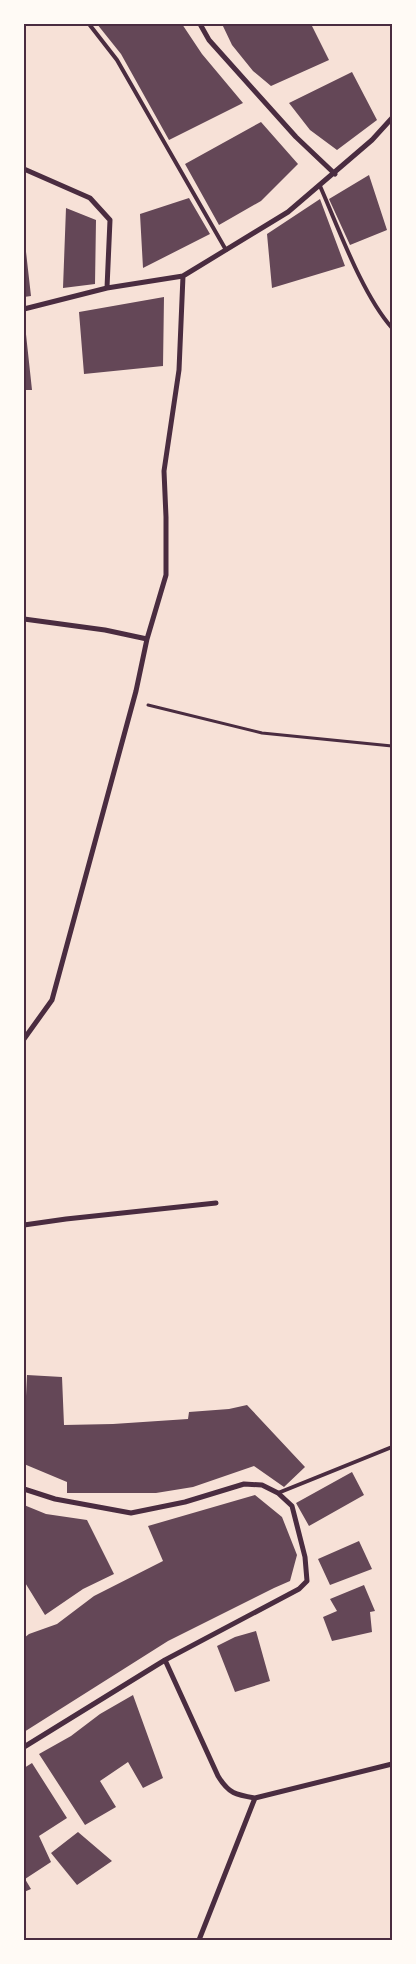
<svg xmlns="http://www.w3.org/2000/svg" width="416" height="1964" viewBox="0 0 416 1964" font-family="Barlow,sans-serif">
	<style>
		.building { fill: #644757 }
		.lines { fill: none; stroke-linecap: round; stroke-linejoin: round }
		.path { stroke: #4a2c40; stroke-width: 3 }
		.service { stroke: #4a2c40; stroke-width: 4 }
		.minor { stroke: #4a2c40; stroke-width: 5 }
		.neatline { fill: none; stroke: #4a2c40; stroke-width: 2 }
	</style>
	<rect width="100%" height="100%" fill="#f7e1d7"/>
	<path class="building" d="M 97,24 L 182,24 L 202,54 L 243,103 L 169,140 L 121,54 Z
		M 222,24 L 311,24 L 329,60 L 271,86 L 253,71 L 232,45 Z
		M 352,72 L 377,120 L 337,150 L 310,130 L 289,103 Z
		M 261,122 L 298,164 L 261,201 L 219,225 L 185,164 Z
		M 369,175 L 387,230 L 350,245 L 329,199 Z
		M 189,198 L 210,234 L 143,268 L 140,214 Z
		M 320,199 L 345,266 L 272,288 L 267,234 Z
		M 66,208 L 96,220 L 95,284 L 63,288 Z
		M 24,243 L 25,243 L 31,296 L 24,297 Z
		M 164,297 L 163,366 L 84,374 L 79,312 Z
		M 24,325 L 25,325 L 32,390 L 24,390 Z
		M 27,1375 L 62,1377 L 64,1425 L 113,1424 L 188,1419 L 189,1412 L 229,1409 L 247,1405 L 305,1467 L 284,1487 L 254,1466 L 193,1487 L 156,1493 L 67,1493 L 67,1482 L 24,1464 L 24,1396 L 26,1396 Z
		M 352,1472 L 364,1495 L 309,1526 L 296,1503 Z
		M 255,1495 L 282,1517 L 297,1555 L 290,1581 L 274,1588 L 168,1641 L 24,1732 L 24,1638 L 29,1634 L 57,1624 L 94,1596 L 163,1561 L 148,1526 Z
		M 24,1505 L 46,1514 L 87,1520 L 114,1574 L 83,1589 L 45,1615 L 24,1581 Z
		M 359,1541 L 372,1569 L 330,1585 L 318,1559 Z
		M 364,1585 L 375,1611 L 370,1612 L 372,1632 L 332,1641 L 323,1617 L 337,1611 L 330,1599 Z
		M 256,1631 L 270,1681 L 235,1692 L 217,1646 L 235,1637 Z
		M 133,1695 L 163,1778 L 143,1788 L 128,1762 L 100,1781 L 116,1807 L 85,1825 L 39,1754 L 71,1736 L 100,1714 Z
		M 32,1763 L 67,1818 L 39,1836 L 51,1862 L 25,1879 L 31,1889 L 24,1892 L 24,1768 Z
		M 78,1832 L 112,1861 L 77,1885 L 51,1853 Z"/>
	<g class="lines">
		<path class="path" d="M 148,705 L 262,733 L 392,746"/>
		<path class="service" d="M 89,24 L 117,60 L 226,250
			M 320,186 C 339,229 362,294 392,328
			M 278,1493 L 392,1447"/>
		<path class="minor" d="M 200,24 L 209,40 L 296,137 L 335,174
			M 24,169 L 90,198 L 110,220 L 107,288
			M 24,309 L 107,288 L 183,276 L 288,212 L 372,140 L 392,118
			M 24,619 L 105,630 L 147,639
			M 24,1039 L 52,1000 L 136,691 L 147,639 L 166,575 L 166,517 L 164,471 L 179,370 L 183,276
			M 24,1225 L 66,1219 L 216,1203
			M 24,1489 L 55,1499 L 131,1513 L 185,1502 L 244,1484 L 262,1485 L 278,1493 L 292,1506 L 305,1557 L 307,1581 L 299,1589 L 165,1660 L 24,1747
			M 165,1660 L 218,1776 C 229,1794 236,1795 255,1798 L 392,1764
			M 199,1940 L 255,1798"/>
	</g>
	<rect width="416" height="1964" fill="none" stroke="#fffaf5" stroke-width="50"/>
	<rect x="25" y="25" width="366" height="1914" class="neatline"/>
</svg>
